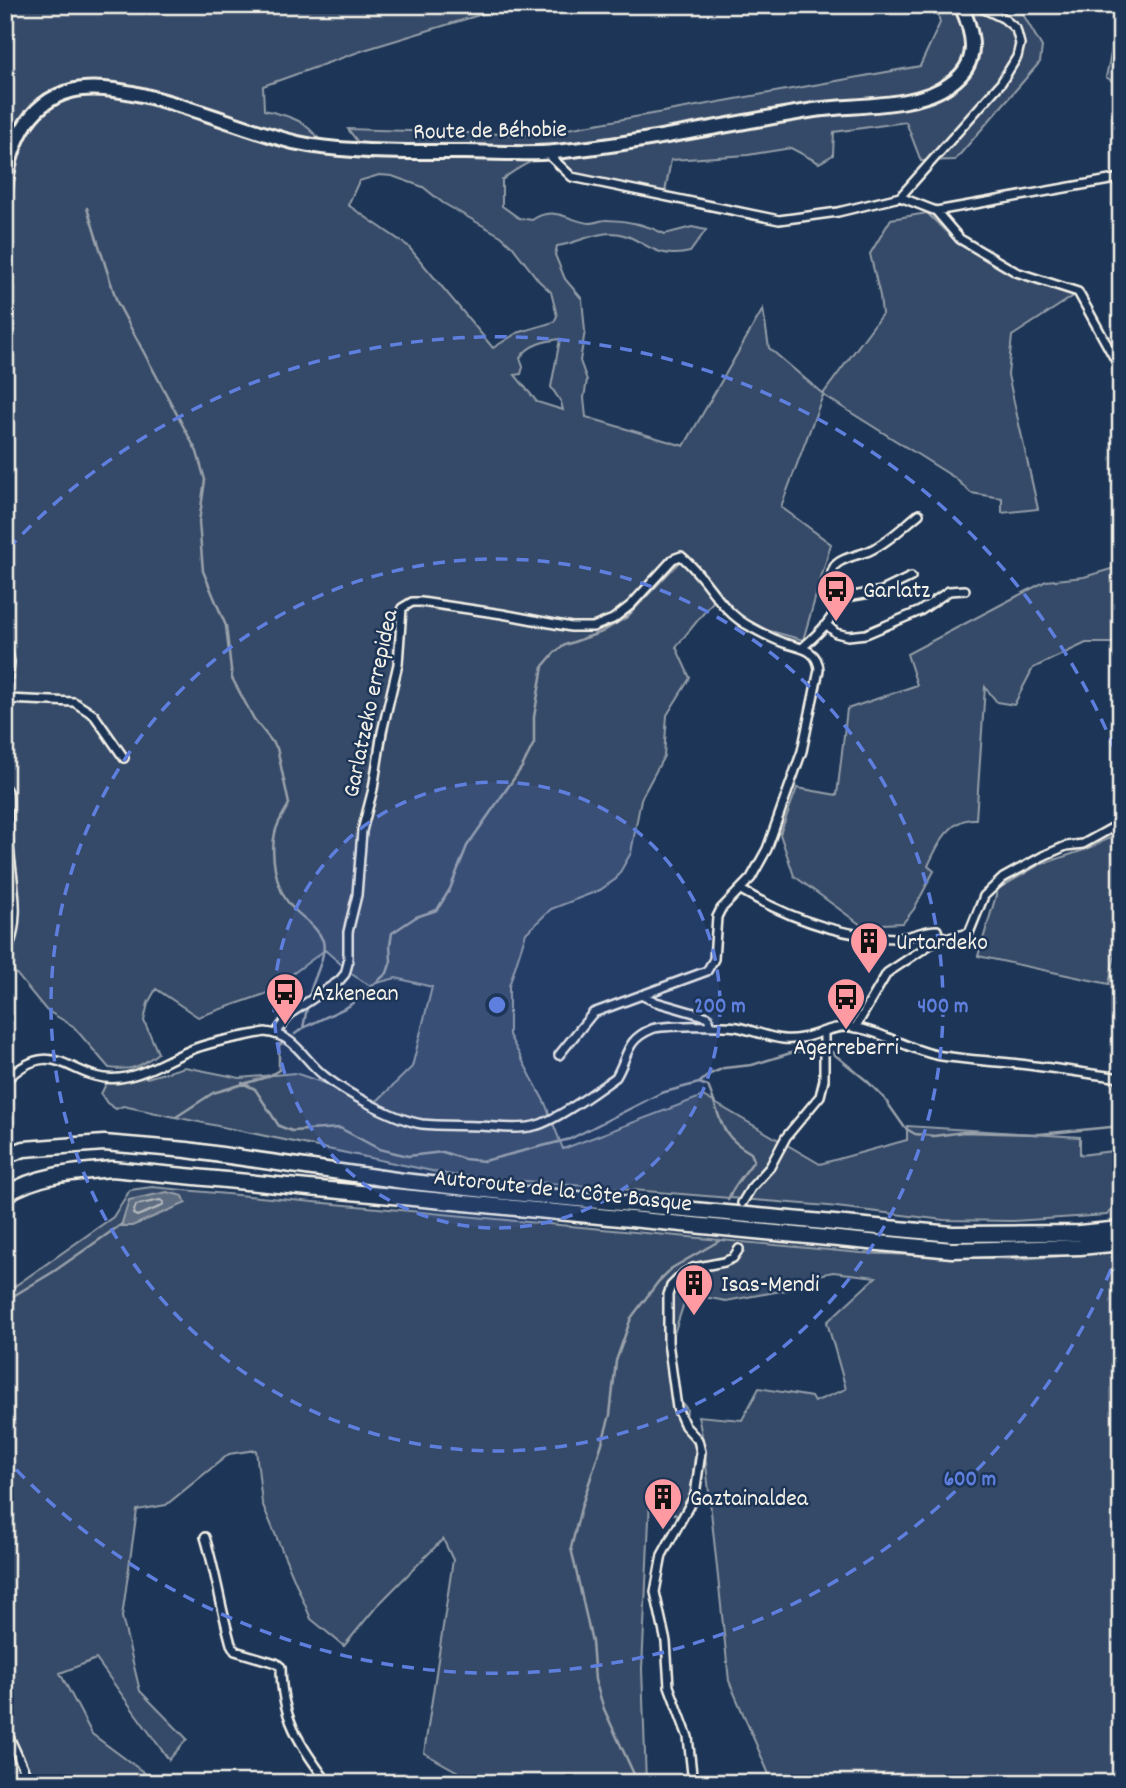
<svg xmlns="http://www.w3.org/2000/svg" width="1126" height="1788" viewBox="0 0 1126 1788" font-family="Dekko,sans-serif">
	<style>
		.green { fill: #354a67; stroke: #949ea8; stroke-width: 2; fill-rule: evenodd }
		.water { fill: #5e6d82; stroke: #9aa2ab; stroke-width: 2 }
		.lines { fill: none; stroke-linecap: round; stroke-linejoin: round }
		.shore { stroke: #b8bcbf; stroke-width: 2 }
		.stream { stroke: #9aa2ab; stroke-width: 2.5 }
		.street-tunnel { stroke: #3d516d; stroke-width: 7; stroke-dasharray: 7 3.5; stroke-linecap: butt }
		.street-casing { stroke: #f4f1e8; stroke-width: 12 }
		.primary-casing { stroke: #f4f1e8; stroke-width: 18 }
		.highway-casing { stroke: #f4f1e8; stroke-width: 19 }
		.street { stroke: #1d3557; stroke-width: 7 }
		.primary { stroke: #1d3557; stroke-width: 12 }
		.highway { stroke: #1d3557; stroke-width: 14 }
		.ring { fill: none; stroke: #5e7fdd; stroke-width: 3.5; stroke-dasharray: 12 9 }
		.labels { text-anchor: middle; stroke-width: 5; stroke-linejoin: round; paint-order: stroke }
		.street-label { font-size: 24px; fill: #f4f1e8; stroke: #1d3557 }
		.poi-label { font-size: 24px; fill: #f4f1e8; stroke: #1d3557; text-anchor: start }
		.centre { fill: #5e7fdd; stroke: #1d3557; stroke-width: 3.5 }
		.ring-label { font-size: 21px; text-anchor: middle; font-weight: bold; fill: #5e7fdd; stroke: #1d3557; stroke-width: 5; stroke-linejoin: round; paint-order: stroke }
	</style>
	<rect width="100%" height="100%" fill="#1d3557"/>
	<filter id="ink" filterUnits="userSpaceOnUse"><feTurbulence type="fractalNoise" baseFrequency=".0143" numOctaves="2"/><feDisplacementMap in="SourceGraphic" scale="14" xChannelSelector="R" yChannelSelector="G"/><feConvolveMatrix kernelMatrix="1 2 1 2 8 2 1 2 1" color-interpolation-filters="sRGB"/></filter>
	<g filter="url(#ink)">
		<path class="green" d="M 5,5 L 512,5 L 364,50 L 263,86 L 264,110 C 304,119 306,123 331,154 L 371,160 L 348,129 L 534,135 L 920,66 L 940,23 L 936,5 L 1013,5 L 1020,9 L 1042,47 L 1040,62 L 955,160 L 921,161 L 906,122 L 834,132 L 833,155 L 819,163 L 791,148 L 748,155 L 671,160 L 665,192 L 574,174 L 548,152 C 532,162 517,167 502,180 L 502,206 L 519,218 L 532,220 C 554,204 570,222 590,223 C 595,223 601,220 606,220 C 626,220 647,225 665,234 L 692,227 L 706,230 L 690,252 C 651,262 641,233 611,233 C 592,233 575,244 557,246 L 555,255 L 565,279 L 582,299 L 585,331 L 580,361 L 587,380 L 584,398 L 586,417 L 684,446 L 763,309 L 769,348 L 823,394 L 882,314 L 880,296 L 870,254 L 891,219 L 927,213 L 958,243 L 1014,274 L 1075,295 L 1012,336 L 1008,375 L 1038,509 L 1002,513 L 1002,498 L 971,493 L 955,478 L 823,395 L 781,507 L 831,544 L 803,640 L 752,626 L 715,599 L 676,647 L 690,678 L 667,715 L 664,756 L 641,799 L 631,853 L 616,879 L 600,890 L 551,909 L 526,933 L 509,986 L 509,1035 L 545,1103 L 563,1149 L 703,1096 L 820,1164 L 907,1140 L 907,1126 L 1080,1137 L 1080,1155 L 1121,1150 L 1121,1208 L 1112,1208 L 1107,1215 L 1013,1221 L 944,1220 L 828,1206 L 451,1175 L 123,1106 L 116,1109 L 107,1103 L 101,1094 L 106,1084 L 138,1079 L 145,1076 L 147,1078 L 185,1067 L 240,1078 L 295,1073 L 377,1101 L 412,1067 L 432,987 L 396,978 L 369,985 L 353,975 L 325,950 L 265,994 L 198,1017 L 156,989 L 148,1003 L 144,1021 L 158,1053 C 140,1067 132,1071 109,1068 L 73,1026 L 46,1010 L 10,966 L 5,976 ZM 379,175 L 392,176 L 423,187 L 443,203 L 501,236 L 512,246 L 539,281 L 551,292 L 557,316 L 554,322 L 517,333 L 493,348 L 408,246 L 348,205 L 359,181 ZM 560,339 L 551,387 L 561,402 L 563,410 L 537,402 L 515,375 L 521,374 L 523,367 L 520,358 C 529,344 545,341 560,339 Z
			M 1121,7 L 1121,86 L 1120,86 L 1106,77 Z
			M 1121,566 L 1121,643 L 1086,643 L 1033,668 L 1014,705 L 997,702 L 985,687 L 976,819 C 950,817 937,846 928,866 L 934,871 L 914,909 L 903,923 L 861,925 L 794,876 L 780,834 L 797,788 L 837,795 L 847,709 L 917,685 L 907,654 L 1046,581 L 1084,577 Z
			M 1121,833 L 1121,926 L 1109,984 L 978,956 L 998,889 L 1039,865 L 1084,850 Z
			M 152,1187 L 861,1253 L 1017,1259 L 1121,1252 L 1121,1783 L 777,1783 L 771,1779 L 729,1681 L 704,1445 L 698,1416 L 742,1420 L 759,1388 L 811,1397 L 814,1402 L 846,1389 L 827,1322 L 876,1277 L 833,1272 L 819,1275 L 786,1290 L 726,1301 L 687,1294 L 671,1343 L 678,1398 L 687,1409 L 685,1430 L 696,1447 L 690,1499 L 681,1518 L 650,1499 L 642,1669 L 646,1783 L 478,1783 L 424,1753 L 453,1560 L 443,1539 L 377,1606 L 344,1646 L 311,1619 L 262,1503 L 256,1450 L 229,1454 L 166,1505 L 137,1510 L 122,1617 L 140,1691 L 187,1739 L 169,1760 L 96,1659 L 60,1673 L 92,1734 L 158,1783 L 5,1783 L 5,1293 L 113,1217 L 130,1190 Z"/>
		<path class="water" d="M 167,1192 L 183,1196 L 186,1203 L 132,1226 L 121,1226 L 129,1200 Z"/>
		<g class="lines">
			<path class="shore" d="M 160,1200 L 164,1202 L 162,1206 L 137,1216 L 133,1214 L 136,1205 Z"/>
			<path class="stream" d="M 87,208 L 117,302 L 197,452 L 205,480 L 199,522 L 203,571 L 226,626 L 232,678 L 254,719 L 277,748 L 289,804 C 284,813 277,823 275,833 C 270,854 276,889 290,905 C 300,917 317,925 323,941 C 327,956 313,979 310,993
				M 303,1028 L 349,1006 L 387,973 L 391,961 L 390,945 L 392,933 L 416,917 L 437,910 L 450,889 L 467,846 L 522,767 L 534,743 L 534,717 L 543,666 L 555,652 L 565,645 L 602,632 L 627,617 L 678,563
				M 295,1034 L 303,1028 L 307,1008
				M 829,1050 L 867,1081 L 884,1098 L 905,1128 L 915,1134 L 934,1136 L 964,1132 L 1040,1134 L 1121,1126
				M 242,1083 L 255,1089 L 279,1126 L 292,1131 L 340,1128 L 379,1149 L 408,1156 L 443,1152 L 464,1159 L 484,1161 L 570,1139 L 661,1093 L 699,1083 L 708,1086 C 722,1118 717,1134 751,1153 L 754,1160 C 746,1173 733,1185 728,1200
				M 699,1083 L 710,1074 L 724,1068 L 752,1065 L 794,1052 L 818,1048
				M 176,1117 L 213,1093 L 267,1077 L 279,1070 L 279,1045 L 283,1043
				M 5,1301 L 53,1272 L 122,1224
				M 638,1783 L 604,1709 L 595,1680 L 592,1642 L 571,1548 L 581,1508 L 602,1443 L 610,1415 L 616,1361 L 631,1318 L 658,1282 L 672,1268 L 719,1241"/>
			<path class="street-tunnel" d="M 739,1249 L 740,1228"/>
			<defs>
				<path id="street" d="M 550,153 L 552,158 L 572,177 L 779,220 L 838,212 L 900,197 L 1001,83 L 1017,57 L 1020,44 L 1016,29 L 1003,18 L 976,5
					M 900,197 L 936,211 L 960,239 L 1016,272 L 1078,292 L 1121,370
					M 936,211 L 1121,178
					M 841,598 L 882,591 L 911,577
					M 827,625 L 836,633 L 848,636 L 866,634 L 920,611 L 949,591 L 965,590
					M 5,640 L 10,662 L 5,704
					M 803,647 C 820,632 833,620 841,598 C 834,589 828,578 834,567 C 839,558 860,555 869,551 C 887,543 904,526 919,514
					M 7,699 L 74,702 L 94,715 L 124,758
					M 5,788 L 8,793 C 9,808 7,823 8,837 C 11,877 24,919 5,956
					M 741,890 C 787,917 841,937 895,938 C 910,938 923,930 937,930 L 939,936
					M 939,936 L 949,938 L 969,933 L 984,896 L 1003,878 L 1043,856 L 1066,846 L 1083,844 L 1121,823
					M 641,995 L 656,1002 L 708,1017 L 711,1026
					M 855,1028 L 887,973 L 934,942 L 939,936
					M 276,1033 L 291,1013 L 339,981 L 345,974 L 348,963 L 348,932 L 357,895 L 362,831 L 373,789 L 382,732 L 398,664 L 402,608 L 412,602 L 421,602 L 502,614 L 571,627 L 593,627 L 613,619 L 631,605 L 673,559 L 681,556 C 707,577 719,610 749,626 C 760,632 772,639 784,643 C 800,648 818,649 819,670 L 802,751 L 767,849 L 751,878 L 721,909 L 717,917 L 714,959 L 707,971 L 593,1013 L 559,1055
					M 5,1081 C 56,1031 71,1084 120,1078 C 148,1074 171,1057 196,1048 C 218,1040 242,1037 265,1032 C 297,1035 303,1061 327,1078 C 348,1094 396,1120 422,1124 C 441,1126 461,1125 481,1126 C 498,1127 517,1130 534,1126 C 556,1121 596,1091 616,1077 C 629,1055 625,1040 652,1029 C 660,1025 727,1025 737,1027 C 752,1030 767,1037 783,1039 C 808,1042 828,1025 850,1027 C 880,1030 907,1049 936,1055 C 960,1059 986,1061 1010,1063 C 1047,1067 1084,1073 1121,1078
					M 742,1203 L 751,1188 L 770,1167 L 786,1137 L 820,1096 L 824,1080 L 824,1033
					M 205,1537 C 216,1573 221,1609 231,1644 L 235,1651 L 276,1663 L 281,1667 C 281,1718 299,1743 328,1783
					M 5,1605 L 5,1609
					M 5,1728 L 30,1783
					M 693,1783 L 688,1737 L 669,1686 L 666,1642 L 655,1592 L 662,1555 L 695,1495 L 701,1452 L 698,1440 L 685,1426 L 677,1408 L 668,1342 L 668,1295 L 671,1286 L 684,1273 L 693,1268 L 724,1262 L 733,1258 L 739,1249"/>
				<path id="primary" d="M 5,191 C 9,149 25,103 71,91 C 127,76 239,130 298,143 C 316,147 336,149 354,150 C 391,153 428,152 465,152 C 495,152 526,155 555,152 C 642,143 728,124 814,110 C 855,104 916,109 950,84 C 981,63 974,35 961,5"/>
				<path id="highway" d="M 5,1156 L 24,1149 L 104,1143 L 187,1150 L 403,1181 L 513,1193 L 952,1234 L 1079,1233 L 1121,1229
					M 5,1195 C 38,1174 75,1172 112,1169 L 952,1250 L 1080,1247 L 1121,1243"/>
			</defs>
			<use href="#street" class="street-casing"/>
			<use href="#primary" class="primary-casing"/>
			<use href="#highway" class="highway-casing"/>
			<use href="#street" class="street"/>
			<use href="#primary" class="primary"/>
			<use href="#highway" class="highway"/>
		</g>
	</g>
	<circle cx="497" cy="1005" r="223" fill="#5e7fdd" fill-opacity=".12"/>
	<g class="ring">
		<circle cx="497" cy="1005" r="223"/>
		<circle cx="497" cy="1005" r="446"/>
		<path d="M1119 1250A669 669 0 0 1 8 1461M8 549A669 669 0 0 1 1119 760"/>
	</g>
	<defs>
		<symbol id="bus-pin" viewBox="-11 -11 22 30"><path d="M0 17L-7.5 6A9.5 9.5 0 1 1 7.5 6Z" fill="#ff9aa2" stroke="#1d3557"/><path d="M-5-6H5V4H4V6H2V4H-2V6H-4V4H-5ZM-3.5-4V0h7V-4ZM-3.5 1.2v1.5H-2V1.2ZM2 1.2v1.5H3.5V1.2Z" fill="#111"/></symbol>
		<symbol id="building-pin" viewBox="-11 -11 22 30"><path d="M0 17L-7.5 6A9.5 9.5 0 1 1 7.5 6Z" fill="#ff9aa2" stroke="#1d3557"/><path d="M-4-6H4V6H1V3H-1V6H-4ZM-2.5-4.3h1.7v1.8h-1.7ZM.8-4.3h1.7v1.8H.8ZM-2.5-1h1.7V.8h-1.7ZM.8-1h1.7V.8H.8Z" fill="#111"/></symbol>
	</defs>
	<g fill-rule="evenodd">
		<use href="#bus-pin" x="814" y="567" width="44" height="60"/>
		<use href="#building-pin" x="847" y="919" width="44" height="60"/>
		<use href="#bus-pin" x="263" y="970" width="44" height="60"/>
		<use href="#bus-pin" x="824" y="975" width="44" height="60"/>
		<use href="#building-pin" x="672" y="1261" width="44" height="60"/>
		<use href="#building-pin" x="641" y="1475" width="44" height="60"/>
	</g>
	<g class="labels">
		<g class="street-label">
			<text transform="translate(490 129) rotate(-1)" y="8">Route de Béhobie</text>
			<text transform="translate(369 703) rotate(-78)" y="8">Garlatzeko errepidea</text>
			<text transform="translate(563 1189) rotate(6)" y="8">Autoroute de la Côte Basque</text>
		</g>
		<g class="poi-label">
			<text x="863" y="597">Garlatz</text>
			<text x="896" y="949">Urtardeko</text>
			<text x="312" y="1000">Azkenean</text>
			<text x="846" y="1054" text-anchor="middle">Agerreberri</text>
			<text x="721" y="1291">Isas-Mendi</text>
			<text x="690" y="1505">Gaztainaldea</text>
		</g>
	</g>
	<circle cx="497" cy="1005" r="10" class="centre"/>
	<g class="ring-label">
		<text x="720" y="1012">200 m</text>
		<text x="943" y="1012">400 m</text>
		<text x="970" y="1485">600 m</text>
	</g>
	<rect width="1126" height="1788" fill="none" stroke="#1d3557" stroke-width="28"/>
	<rect x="14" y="14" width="1098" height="1760" fill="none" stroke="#f4f1e8" stroke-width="2.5" filter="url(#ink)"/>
</svg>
